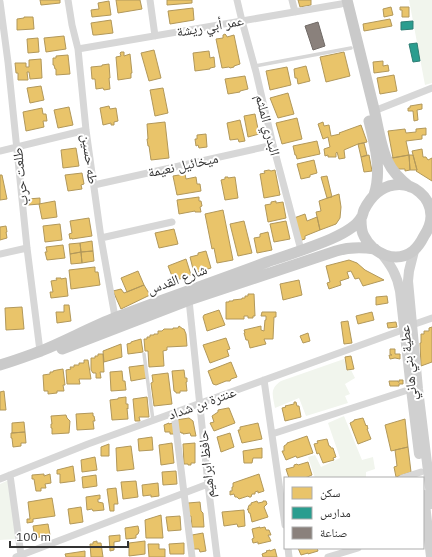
<svg xmlns="http://www.w3.org/2000/svg" width="432" height="557" viewBox="0 0 432 557" font-family="'IBM Plex Sans','Noto Naskh Arabic',sans-serif">
	<style>
		.green { fill: #f1f5ed }
		.homes { fill: #e9c46a; stroke: #b2985a }
		.schools { fill: #2a9d8f; stroke: #2d7d73 }
		.industry { fill: #8a817c; stroke: #706a66 }
		.lines { fill: none; stroke-linecap: round; stroke-linejoin: round }
		.lane { stroke: #d7d7d7; stroke-width: 3.5 }
		.street { stroke: #d7d7d7; stroke-width: 7 }
		.secondary { stroke: #d0d0d0; stroke-width: 10 }
		.primary { stroke: #cacaca; stroke-width: 11 }
		.labels { text-anchor: middle; stroke-width: 4; stroke-linejoin: round; paint-order: stroke }
		.street-label { font-size: 14px; fill: #333; stroke: #fff }
	</style>
	<rect width="100%" height="100%" fill="#fff"/>
	<path class="green" d="M 409,0 L 432,0 L 432,83 L 425,85 Z
		M 344,359 L 348,371 L 351,370 L 355,378 L 345,384 L 350,394 L 345,396 L 348,403 L 306,416 L 299,398 L 275,408 C 273,396 269,389 281,381 Z
		M 344,416 L 362,460 L 373,457 L 375,469 L 366,472 L 366,478 L 315,478 L 308,457 L 315,455 L 321,467 L 340,458 L 328,423 Z
		M 9,480 L 16,539 L 0,540 L 0,484 Z"/>
	<path class="homes" d="M 40,0 L 60,0 L 60,3 L 41,5 Z
		M 116,0 L 140,0 L 142,9 L 118,13 Z
		M 167,0 L 192,0 L 192,3 L 167,5 Z
		M 298,0 L 311,0 L 311,5 L 300,7 Z
		M 109,1 L 111,15 L 92,17 L 91,10 L 99,9 L 98,3 Z
		M 391,7 L 393,15 L 384,17 L 383,9 Z
		M 400,7 L 409,7 L 409,17 L 402,17 L 402,10 L 400,10 Z
		M 193,8 L 194,20 L 170,24 L 168,11 Z
		M 24,17 L 33,17 L 34,29 L 17,30 L 17,19 L 24,18 Z
		M 390,19 L 392,26 L 364,31 L 363,24 Z
		M 111,20 L 113,33 L 96,35 L 93,35 L 91,23 Z
		M 225,34 L 226,35 L 227,37 L 234,35 L 240,64 L 234,66 L 234,67 L 230,68 L 229,67 L 222,68 L 216,39 L 223,38 L 223,35 Z
		M 64,36 L 66,49 L 46,52 L 44,38 Z
		M 38,38 L 39,52 L 28,53 L 27,39 Z
		M 154,50 L 161,78 L 149,81 L 141,53 Z
		M 209,51 L 210,58 L 214,57 L 215,67 L 210,68 L 210,69 L 195,71 L 193,53 Z
		M 121,52 L 124,52 L 124,56 L 130,54 L 132,73 L 131,73 L 131,78 L 118,80 L 116,57 L 121,56 L 120,53 Z
		M 344,52 L 350,76 L 326,82 L 320,57 Z
		M 68,55 L 70,74 L 56,75 L 56,69 L 55,69 L 54,65 L 53,65 L 53,58 L 56,58 L 56,56 Z
		M 41,59 L 42,78 L 30,79 L 29,72 L 27,72 L 28,80 L 18,80 L 18,73 L 16,73 L 15,63 L 26,63 L 26,67 L 29,67 L 29,60 Z
		M 383,61 L 383,66 L 388,65 L 389,71 L 374,73 L 373,62 Z
		M 109,64 L 110,78 L 109,78 L 110,89 L 104,90 L 103,88 L 96,89 L 95,79 L 92,79 L 91,67 L 102,66 L 102,65 Z
		M 306,66 L 310,81 L 298,84 L 297,78 L 295,78 L 294,69 Z
		M 287,67 L 291,85 L 270,90 L 266,71 Z
		M 394,75 L 397,91 L 380,94 L 377,78 Z
		M 245,76 L 248,89 L 240,91 L 240,92 L 228,94 L 225,79 Z
		M 41,86 L 44,100 L 30,103 L 27,88 Z
		M 163,88 L 168,113 L 155,116 L 150,90 Z
		M 288,93 L 294,114 L 278,118 L 270,98 Z
		M 422,104 L 422,109 L 417,110 L 418,120 L 414,121 L 413,111 L 408,111 L 408,108 L 410,108 L 410,106 Z
		M 109,106 L 110,109 L 116,108 L 118,121 L 114,122 L 114,125 L 111,125 L 111,123 L 103,125 L 100,108 Z
		M 69,107 L 73,125 L 58,128 L 54,110 Z
		M 42,108 L 43,114 L 46,114 L 47,121 L 43,121 L 44,127 L 26,131 L 23,112 Z
		M 255,114 L 259,134 L 248,137 L 244,116 Z
		M 297,118 L 302,139 L 282,144 L 276,123 Z
		M 240,120 L 245,141 L 239,142 L 238,139 L 230,140 L 227,123 Z
		M 165,122 L 169,158 L 151,160 L 149,146 L 148,146 L 147,139 L 148,139 L 147,124 Z
		M 323,122 L 324,126 L 329,125 L 331,136 L 340,134 L 339,133 L 361,125 L 367,142 L 358,144 L 344,150 L 345,158 L 339,159 L 337,152 L 336,153 L 336,157 L 328,157 L 328,155 L 325,156 L 324,149 L 330,147 L 328,137 L 323,139 L 318,124 Z
		M 426,128 L 426,135 L 422,135 L 422,139 L 406,141 L 409,155 L 393,158 L 388,131 L 405,129 L 406,133 L 416,132 L 416,129 Z
		M 206,134 L 207,147 L 199,148 L 198,145 L 196,146 L 195,139 L 197,139 L 197,135 Z
		M 317,141 L 320,154 L 297,159 L 296,155 L 295,155 L 293,146 Z
		M 364,143 L 367,155 L 361,157 L 358,144 Z
		M 76,148 L 79,166 L 63,168 L 61,150 Z
		M 422,149 L 423,157 L 426,157 L 428,160 L 432,158 L 432,181 L 416,171 L 417,170 L 412,151 Z
		M 369,155 L 372,171 L 364,172 L 361,157 Z
		M 409,155 L 410,170 L 405,171 L 405,169 L 398,169 L 392,162 L 391,158 Z
		M 409,155 L 413,155 L 417,170 L 410,170 Z
		M 314,160 L 317,173 L 310,175 L 310,177 L 301,179 L 297,164 Z
		M 269,170 L 271,171 L 275,170 L 280,195 L 264,198 L 260,174 L 265,173 L 264,171 Z
		M 82,173 L 84,184 L 81,185 L 82,189 L 68,191 L 65,175 Z
		M 185,174 L 186,179 L 196,177 L 197,184 L 200,184 L 201,191 L 177,195 L 173,176 Z
		M 0,175 L 2,175 L 7,199 L 0,200 Z
		M 327,176 L 332,197 L 327,198 L 321,177 Z
		M 225,177 L 228,177 L 228,178 L 235,177 L 238,198 L 225,200 L 221,180 L 225,179 Z
		M 339,194 L 341,207 L 340,218 L 336,224 L 320,230 L 316,212 L 321,211 L 319,201 Z
		M 199,197 L 199,201 L 201,201 L 202,206 L 200,207 L 201,212 L 195,212 L 195,211 L 179,214 L 177,200 Z
		M 40,198 L 40,204 L 28,205 L 28,199 Z
		M 55,201 L 57,217 L 42,219 L 39,204 Z
		M 276,201 L 276,203 L 283,202 L 286,218 L 268,222 L 265,205 L 271,204 L 271,202 Z
		M 223,210 L 233,260 L 217,263 L 214,248 L 212,249 L 205,214 Z
		M 305,214 L 307,221 L 317,217 L 320,230 L 305,236 L 305,239 L 299,241 L 294,218 Z
		M 89,218 L 92,236 L 72,239 L 72,238 L 70,239 L 69,234 L 72,233 L 70,221 Z
		M 244,221 L 252,253 L 238,256 L 230,224 Z
		M 286,221 L 290,239 L 274,242 L 270,224 Z
		M 60,224 L 62,240 L 45,242 L 43,226 Z
		M 6,226 L 7,232 L 6,232 L 7,238 L 0,240 L 0,227 Z
		M 174,229 L 178,244 L 159,248 L 155,233 Z
		M 268,232 L 272,250 L 257,253 L 254,238 L 260,237 L 260,234 Z
		M 92,241 L 93,251 L 81,252 L 80,243 Z
		M 80,243 L 81,252 L 70,254 L 69,244 Z
		M 63,245 L 65,258 L 47,260 L 45,252 L 47,252 L 46,247 Z
		M 93,251 L 94,261 L 82,263 L 81,252 Z
		M 206,251 L 211,268 L 194,273 L 190,257 L 198,255 L 198,253 Z
		M 81,252 L 82,263 L 71,264 L 70,254 Z
		M 186,259 L 191,275 L 174,281 L 168,266 Z
		M 349,260 L 357,263 L 365,270 L 384,280 L 363,286 L 359,278 L 355,279 L 351,271 L 347,272 L 349,278 L 340,281 L 341,285 L 329,289 L 327,283 L 330,282 L 326,266 Z
		M 95,267 L 95,272 L 98,272 L 100,285 L 71,289 L 69,270 Z
		M 138,271 L 144,285 L 127,292 L 121,278 Z
		M 56,278 L 61,278 L 61,279 L 66,278 L 68,296 L 51,298 L 50,292 L 53,292 L 51,281 L 57,280 Z
		M 299,280 L 302,295 L 283,300 L 280,284 Z
		M 144,285 L 150,295 L 121,309 L 113,291 L 121,289 L 124,293 Z
		M 248,294 L 254,294 L 255,316 L 253,316 L 253,318 L 248,318 L 248,316 L 244,316 L 244,319 L 226,319 L 226,302 L 229,302 L 229,301 L 233,301 L 233,300 L 242,299 L 242,298 L 245,298 L 245,296 L 248,296 Z
		M 387,296 L 388,303 L 376,305 L 376,297 Z
		M 64,305 L 69,305 L 71,321 L 57,323 L 56,312 L 64,312 Z
		M 22,307 L 24,329 L 6,330 L 5,308 Z
		M 219,310 L 225,325 L 207,331 L 203,317 L 204,315 Z
		M 262,312 L 276,312 L 276,317 L 274,317 L 273,339 L 264,339 L 266,344 L 250,348 L 248,340 L 246,340 L 244,333 L 245,333 L 244,330 L 261,326 L 261,330 L 264,331 L 265,320 L 266,320 L 266,316 L 261,316 Z
		M 372,312 L 374,320 L 358,324 L 356,316 Z
		M 348,321 L 352,343 L 344,344 L 341,322 Z
		M 396,322 L 397,327 L 388,328 L 387,323 Z
		M 179,326 L 183,329 L 184,329 L 186,334 L 187,346 L 167,347 L 167,350 L 163,351 L 164,366 L 149,367 L 148,351 L 145,351 L 144,339 L 147,339 L 147,337 L 150,337 L 150,335 L 154,335 L 154,334 L 158,334 L 158,331 L 162,331 L 164,329 L 173,329 L 173,328 L 178,328 Z
		M 432,327 L 432,362 L 421,366 L 420,343 L 421,343 L 421,334 L 424,334 L 424,331 L 429,331 L 429,328 Z
		M 308,333 L 310,341 L 303,343 L 300,336 Z
		M 226,338 L 230,349 L 227,350 L 229,356 L 210,363 L 203,345 Z
		M 141,339 L 143,352 L 128,354 L 127,344 L 131,343 L 131,342 L 134,341 Z
		M 121,344 L 122,357 L 104,362 L 103,351 Z
		M 390,349 L 395,349 L 395,354 L 400,354 L 400,359 L 395,358 L 390,359 L 389,355 L 392,355 L 390,354 Z
		M 98,354 L 103,354 L 104,372 L 100,372 L 101,378 L 96,378 L 96,373 L 93,373 L 91,370 L 91,358 L 95,358 L 95,356 L 98,356 Z
		M 351,356 L 354,369 L 347,370 L 345,357 Z
		M 84,360 L 88,360 L 91,379 L 79,379 L 80,384 L 67,384 L 66,370 L 71,369 L 70,367 L 74,367 L 74,365 L 79,365 L 79,363 L 84,363 Z
		M 231,362 L 237,377 L 231,379 L 230,381 L 226,381 L 216,385 L 213,384 L 208,371 Z
		M 145,365 L 147,378 L 131,381 L 129,367 Z
		M 63,369 L 65,385 L 63,385 L 64,391 L 57,391 L 57,393 L 48,394 L 48,391 L 44,391 L 43,375 L 50,374 L 50,372 L 53,372 L 53,371 L 57,370 Z
		M 184,370 L 185,378 L 187,378 L 187,382 L 186,382 L 187,391 L 180,391 L 180,393 L 176,393 L 176,392 L 174,391 L 172,371 Z
		M 122,371 L 123,381 L 125,381 L 126,390 L 111,391 L 110,372 Z
		M 168,373 L 172,404 L 154,406 L 151,383 L 153,382 L 152,375 Z
		M 399,380 L 403,380 L 403,384 L 399,384 L 399,386 L 390,386 L 389,381 L 398,381 L 398,382 L 399,382 Z
		M 4,391 L 6,410 L 0,410 L 0,392 Z
		M 126,397 L 126,404 L 128,404 L 128,409 L 127,408 L 128,419 L 112,420 L 110,400 L 118,399 L 118,398 Z
		M 147,397 L 149,417 L 139,417 L 140,421 L 135,421 L 133,399 Z
		M 294,402 L 296,402 L 297,406 L 299,406 L 301,417 L 285,421 L 282,408 L 286,407 L 285,406 L 294,404 Z
		M 228,408 L 229,408 L 235,423 L 214,431 L 210,423 L 214,422 L 212,416 L 218,412 L 218,410 Z
		M 93,413 L 93,416 L 94,416 L 95,421 L 93,421 L 94,429 L 77,430 L 76,414 Z
		M 66,415 L 67,418 L 70,421 L 69,433 L 52,434 L 52,428 L 51,428 L 51,424 L 52,424 L 51,416 Z
		M 189,418 L 193,421 L 196,436 L 191,436 L 190,433 L 183,434 L 183,433 L 181,433 L 181,432 L 178,433 L 176,420 Z
		M 363,418 L 366,426 L 367,425 L 368,429 L 367,429 L 371,439 L 358,444 L 350,423 L 354,421 L 354,420 Z
		M 405,419 L 408,447 L 391,451 L 385,425 Z
		M 24,422 L 25,432 L 12,433 L 12,423 Z
		M 169,423 L 169,424 L 173,423 L 174,434 L 170,434 L 170,432 L 165,432 L 164,425 Z
		M 258,423 L 262,439 L 242,443 L 238,430 L 240,430 L 240,427 Z
		M 25,432 L 26,443 L 21,443 L 21,446 L 13,447 L 12,438 L 11,438 L 11,433 Z
		M 230,433 L 234,447 L 221,452 L 217,437 Z
		M 307,436 L 313,453 L 297,458 L 296,456 L 286,460 L 282,451 L 284,451 L 284,446 L 287,444 L 287,443 Z
		M 152,437 L 153,450 L 139,451 L 138,439 Z
		M 327,439 L 329,446 L 330,446 L 331,448 L 333,448 L 336,457 L 333,458 L 334,460 L 323,463 L 319,453 L 317,454 L 314,444 L 318,443 L 317,441 Z
		M 172,443 L 174,463 L 161,465 L 159,445 Z
		M 195,443 L 195,463 L 191,463 L 191,465 L 188,465 L 188,464 L 184,464 L 183,444 Z
		M 109,444 L 109,456 L 101,456 L 101,447 Z
		M 131,446 L 134,469 L 117,471 L 116,448 Z
		M 408,447 L 411,472 L 396,477 L 394,467 L 397,466 L 395,450 Z
		M 262,448 L 262,458 L 253,458 L 252,463 L 244,463 L 243,451 Z
		M 95,457 L 97,470 L 82,472 L 81,460 Z
		M 308,462 L 312,475 L 305,478 L 289,478 L 286,469 L 294,467 L 294,465 L 297,464 L 298,465 Z
		M 73,466 L 75,481 L 60,483 L 60,474 L 57,474 L 57,470 Z
		M 176,471 L 177,484 L 163,485 L 162,472 Z
		M 44,474 L 44,476 L 50,474 L 51,483 L 45,484 L 46,488 L 41,488 L 41,491 L 36,491 L 34,479 L 32,479 L 32,475 Z
		M 259,474 L 264,491 L 258,493 L 258,491 L 255,492 L 255,494 L 252,494 L 251,497 L 249,497 L 248,496 L 239,499 L 237,497 L 235,497 L 234,494 L 230,495 L 230,491 L 232,491 L 232,487 L 233,487 L 233,483 Z
		M 96,475 L 97,486 L 83,488 L 82,477 Z
		M 136,481 L 138,497 L 123,499 L 121,482 Z
		M 158,483 L 159,496 L 151,497 L 151,495 L 143,496 L 142,485 Z
		M 116,488 L 118,504 L 114,504 L 114,511 L 110,511 L 107,489 Z
		M 100,495 L 100,499 L 98,499 L 98,502 L 103,503 L 104,510 L 93,511 L 92,509 L 87,510 L 86,497 Z
		M 52,498 L 55,516 L 33,519 L 33,522 L 27,523 L 27,519 L 30,519 L 28,502 Z
		M 257,501 L 258,503 L 263,502 L 263,501 L 266,501 L 267,504 L 264,507 L 268,517 L 252,522 L 250,513 L 249,513 L 248,510 L 247,509 L 249,509 L 248,507 L 249,506 L 249,505 L 251,505 L 251,503 Z
		M 200,502 L 201,511 L 203,513 L 204,527 L 192,527 L 191,516 L 189,516 L 188,503 Z
		M 81,507 L 83,522 L 70,524 L 68,509 Z
		M 244,510 L 245,526 L 238,527 L 237,524 L 224,526 L 222,512 Z
		M 161,515 L 163,538 L 146,538 L 145,520 Z
		M 180,516 L 181,530 L 168,531 L 166,517 Z
		M 48,524 L 50,535 L 35,538 L 33,526 Z
		M 138,526 L 139,531 L 138,534 L 136,535 L 136,538 L 126,539 L 125,528 Z
		M 260,527 L 260,528 L 265,527 L 266,530 L 269,530 L 271,535 L 268,535 L 271,541 L 258,544 L 258,542 L 253,543 L 252,539 L 254,538 L 252,529 Z
		M 203,533 L 206,551 L 200,552 L 199,549 L 193,549 L 192,535 Z
		M 120,535 L 120,541 L 114,542 L 114,550 L 110,551 L 109,536 Z
		M 97,541 L 97,543 L 101,543 L 103,557 L 91,557 L 90,544 L 93,544 L 93,542 Z
		M 145,541 L 145,554 L 129,556 L 129,543 Z
		M 184,543 L 184,554 L 170,554 L 169,544 Z
		M 148,544 L 159,544 L 159,549 L 165,549 L 165,557 L 149,557 Z
		M 298,548 L 317,548 L 318,551 L 308,554 L 308,553 L 301,555 Z
		M 275,549 L 277,557 L 263,557 L 262,554 L 267,552 L 266,551 L 270,550 L 270,551 Z
		M 85,551 L 85,557 L 66,557 L 65,554 Z"/>
	<path class="schools" d="M 413,21 L 413,29 L 401,30 L 401,22 Z
		M 417,43 L 420,61 L 413,62 L 409,44 Z"/>
	<path class="industry" d="M 318,22 L 325,46 L 313,50 L 305,26 Z"/>
	<g class="lines">
		<path class="lane" d="M 255,66 L 351,48
			M 144,354 L 153,420"/>
		<path class="street" d="M 68,0 L 72,25 L 78,49 L 86,130 L 101,238 L 115,317
			M 150,0 L 155,36
			M 237,0 L 242,21 L 256,72 L 273,145 L 301,250
			M 292,0 L 295,12
			M 0,2 L 8,62 L 27,248 L 40,351
			M 78,49 L 341,4
			M 374,111 L 432,88
			M 0,151 L 86,130
			M 94,185 L 273,145
			M 101,238 L 172,222
			M 0,254 L 27,248
			M 189,300 L 208,484 L 217,557
			M 412,325 L 432,318
			M 264,380 L 285,525
			M 174,413 L 192,557
			M 272,434 L 411,389
			M 10,475 L 21,555
			M 402,478 L 421,472
			M 0,479 L 88,444 L 405,329
			M 288,548 L 289,557
			M 16,557 L 208,484
			M 328,557 L 358,548"/>
		<path class="secondary" d="M 414,251 L 409,271 L 408,281 L 418,389 L 432,504
			M 381,253 C 391,265 397,275 400,291 L 411,389 L 419,454
			M 424,495 L 431,557"/>
		<path class="primary" d="M 347,0 C 356,37 365,73 374,109 C 378,126 381,148 388,162 C 393,173 401,180 410,187
			M 369,121 C 375,145 382,171 374,195
			M 62,349 L 189,300 L 336,251 C 349,247 361,247 375,249
			M 0,365 C 14,361 27,356 41,351 C 66,341 91,327 117,317 C 166,298 217,281 267,262 C 288,255 310,248 331,239 C 340,235 356,227 361,218 C 363,216 363,212 364,210 C 370,198 380,187 394,185 C 413,182 431,197 431,216 C 431,224 428,230 424,236 C 421,242 418,247 413,251 C 396,264 373,254 364,236 C 361,231 361,225 361,219"/>
	</g>
	<g class="labels">
		<g class="street-label">
			<text transform="translate(210 26) rotate(-10)" y="5">عمر أبي ريشة</text>
			<text transform="translate(268 125) rotate(76)" y="5">البدري الملثم</text>
			<text transform="translate(90 159) rotate(82)" y="5">طه حسين</text>
			<text transform="translate(183 165) rotate(-12)" y="5">ميخائيل نعيمة</text>
			<text transform="translate(20 177) rotate(-96)" y="5">طلعت حرب</text>
			<text transform="translate(177 279) rotate(-20)" y="5">شارع القدس</text>
			<text transform="translate(408 363) rotate(-96)" y="5">عطية بني هاني</text>
			<text transform="translate(202 403) rotate(-20)" y="5">عنترة بن شداد</text>
			<text transform="translate(206 464) rotate(-96)" y="5">حافظ ابراهيم</text>
		</g>
	</g>
	<rect x="284" y="477" width="140" height="72" fill="#ffffff" stroke="#adadad"/>
	<rect x="292" y="487" width="20" height="12" fill="#e9c46a" stroke="#adadad"/>
	<text x="320" y="497" font-size="12" fill="#333333">سكن</text>
	<rect x="292" y="507" width="20" height="12" fill="#2a9d8f" stroke="#adadad"/>
	<text x="320" y="517" font-size="12" fill="#333333">مدارس</text>
	<rect x="292" y="527" width="20" height="12" fill="#8a817c" stroke="#adadad"/>
	<text x="320" y="537" font-size="12" fill="#333333">صناعة</text>
	<path d="M10 541v6h118v-6" fill="none" stroke="#333333" stroke-width="2"/>
	<text x="16" y="541" font-size="12" fill="#333333" stroke="#ffffff" stroke-width="3" paint-order="stroke">100 m</text>
</svg>
